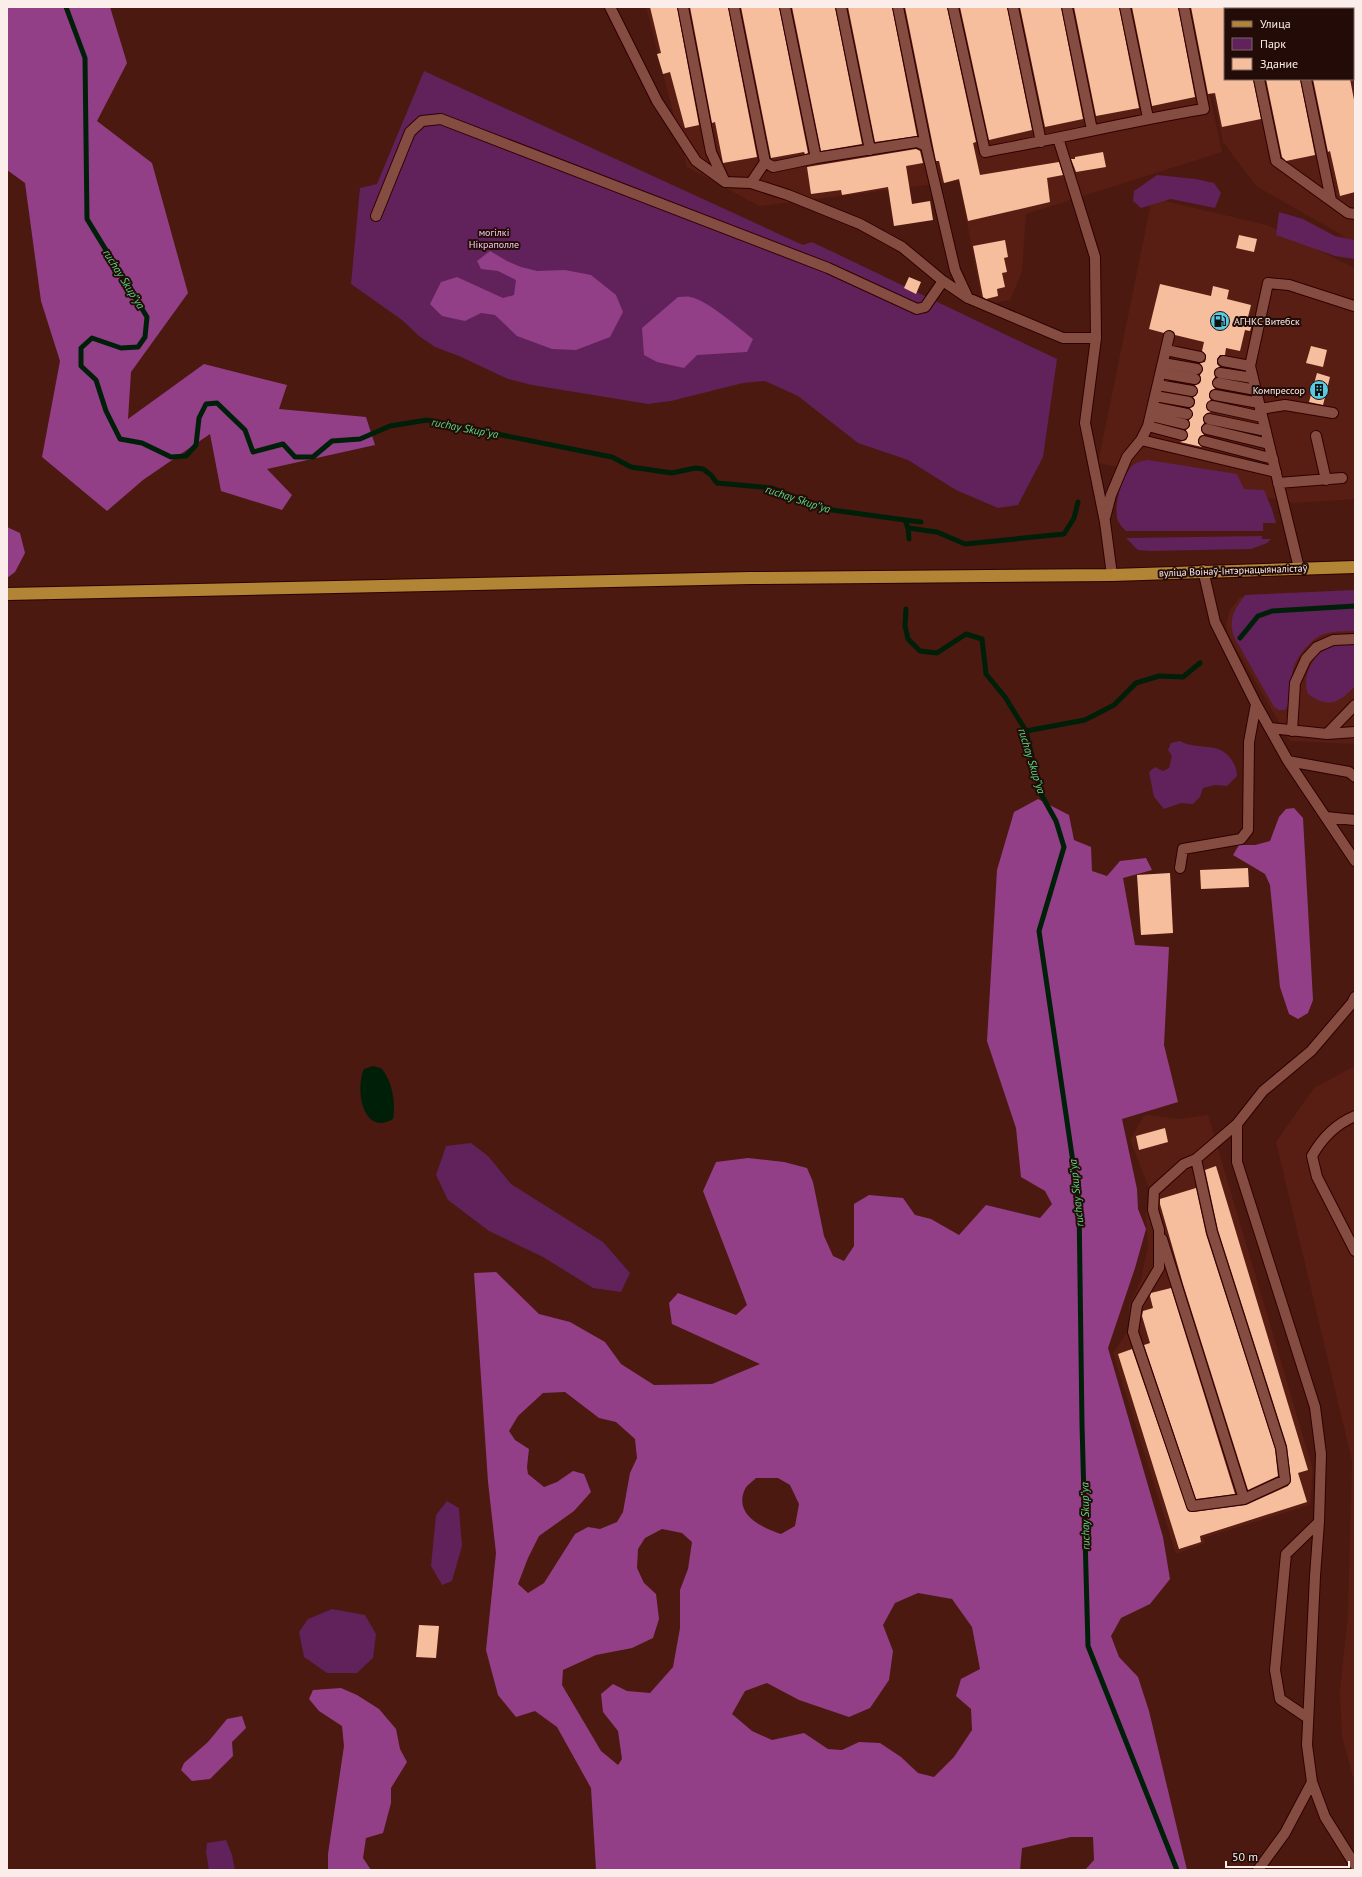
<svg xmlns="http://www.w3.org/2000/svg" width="1362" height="1877" viewBox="0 0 1362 1877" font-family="'PT Sans',sans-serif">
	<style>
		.built { fill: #581e13; fill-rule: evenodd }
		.green { fill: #61215a }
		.forest { fill: #923f88; fill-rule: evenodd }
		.water { fill: #001f09 }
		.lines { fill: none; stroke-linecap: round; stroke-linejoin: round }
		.stream { stroke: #001f09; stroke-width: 5 }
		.building { fill: #f7be9d }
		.lane-casing { stroke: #2f0000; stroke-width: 12 }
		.primary-casing { stroke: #2f0000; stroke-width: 14 }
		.lane { stroke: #854d42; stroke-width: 10 }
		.primary { stroke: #b18535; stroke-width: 12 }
		.labels { text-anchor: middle; stroke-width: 4; stroke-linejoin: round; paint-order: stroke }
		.park-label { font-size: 10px; fill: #f4c7ec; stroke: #230c08 }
		.poi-label { font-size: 10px; fill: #fbedea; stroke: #230c08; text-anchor: start }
		.street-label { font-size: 10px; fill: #fbedea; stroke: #230c08 }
		.water-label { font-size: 11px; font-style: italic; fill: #51dd84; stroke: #230c08 }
	</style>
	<rect width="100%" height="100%" fill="#4b1910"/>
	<path class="built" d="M 646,7 L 1191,7 L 1222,152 L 1026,214 L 1022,271 L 1010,300 L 983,305 L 959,181 L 759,206 L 687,167 Z
		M 1195,7 L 1355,7 L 1355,248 L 1340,234 L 1256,186 L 1223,142 ZM 1225,9 L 1353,9 L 1353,79 L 1225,79 Z
		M 1152,198 L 1267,225 L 1355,268 L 1355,499 L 1293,503 L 1098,463 Z
		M 1355,592 L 1355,744 L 1290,741 L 1230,638 L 1226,626 L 1230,610 L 1240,597 Z
		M 1355,1066 L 1355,1784 L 1342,1737 L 1340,1691 L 1348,1614 L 1352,1461 L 1276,1142 L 1314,1088 Z
		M 1147,1115 L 1179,1119 L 1208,1115 L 1313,1470 L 1310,1505 L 1203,1538 L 1205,1543 L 1176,1554 L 1113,1353 L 1129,1329 L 1129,1305 L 1141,1280 L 1148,1246 L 1146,1214 L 1150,1199 L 1150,1191 L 1130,1140 L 1143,1117 Z"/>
	<path class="green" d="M 424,71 L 803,245 L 812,242 L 1057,359 L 1043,457 L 1018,505 L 998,508 L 956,490 L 908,460 L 858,443 L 798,396 L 765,381 L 743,383 L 671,401 L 648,404 L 532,385 L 508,379 L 459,356 L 435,347 L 419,336 L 402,320 L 351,284 L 360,188 L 377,184 Z
		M 1157,175 L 1196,179 L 1214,183 L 1221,193 L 1215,208 L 1171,199 L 1141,208 L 1133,201 L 1134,191 Z
		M 1279,212 L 1303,219 L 1335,236 L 1354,240 L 1355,259 L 1335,256 L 1276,235 Z
		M 1148,460 L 1237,474 L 1244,489 L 1264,490 L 1272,509 L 1276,523 L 1263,523 L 1263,531 L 1126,531 C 1123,528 1120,525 1118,521 C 1113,507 1121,479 1131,467 C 1135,462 1142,461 1148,460 Z
		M 1262,536 L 1262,539 L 1271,539 L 1267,543 L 1251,549 L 1149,551 L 1138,550 L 1126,538 Z
		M 1355,590 L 1355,631 C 1329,632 1320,630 1303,651 C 1298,657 1293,666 1292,674 C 1290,686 1294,699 1285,710 L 1279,710 L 1274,707 L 1234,637 C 1228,619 1234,610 1245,595 Z
		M 1355,645 L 1355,686 C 1339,703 1329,709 1308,694 C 1301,676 1314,651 1333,646 C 1340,645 1348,645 1355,645 Z
		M 1180,741 C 1198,751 1219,741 1231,759 C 1235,765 1237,769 1237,776 L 1227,786 L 1215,785 L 1203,788 L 1200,797 L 1193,804 L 1181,803 L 1164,809 L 1154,797 L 1149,772 L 1155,767 L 1163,771 L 1169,768 L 1172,756 L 1168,750 L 1171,743 Z
		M 471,1143 L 488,1156 L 511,1184 L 603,1242 L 630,1273 L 621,1292 L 593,1288 L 543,1257 L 489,1231 L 448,1200 L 436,1175 L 446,1146 Z
		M 447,1501 L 459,1508 L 462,1546 L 452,1581 L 442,1585 L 431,1566 L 436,1515 Z
		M 332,1609 L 365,1615 L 376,1634 L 373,1658 L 357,1673 L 327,1673 L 304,1657 L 299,1632 L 308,1619 Z
		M 226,1840 L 232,1855 L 235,1870 L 209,1870 L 206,1852 L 207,1843 Z"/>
	<path class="forest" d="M 7,7 L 110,7 L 127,63 L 97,121 L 152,163 L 188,293 L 131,372 L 128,419 L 204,364 L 287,385 L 279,409 L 366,417 L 375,445 L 267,469 L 292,495 L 282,510 L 221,491 L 210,434 L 143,480 L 107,511 L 42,457 L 60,361 L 41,301 L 25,183 L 7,170 Z
		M 490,251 L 507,261 L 521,267 L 537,271 L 565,270 L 591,275 L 616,295 L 623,312 L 610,337 L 576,350 L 552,349 L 517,336 L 495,315 L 481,313 L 465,321 L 442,316 L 430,304 L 441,282 L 457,277 L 503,298 L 514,295 L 516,280 L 498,271 L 481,269 L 477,261 Z
		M 678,297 C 682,297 687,296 690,297 C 706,299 740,329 753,339 L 747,352 L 697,355 L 684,368 L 657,362 L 644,355 L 642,328 Z
		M 7,527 L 20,533 L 25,553 L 15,572 L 7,578 Z
		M 1038,799 L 1069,815 L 1074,840 L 1091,847 L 1092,871 L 1107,876 L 1120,861 L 1146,858 L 1152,870 L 1123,878 L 1135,945 L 1169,947 L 1164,1045 L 1178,1102 L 1122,1119 L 1137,1189 L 1138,1209 L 1146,1229 L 1135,1268 L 1108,1348 L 1163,1537 L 1170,1579 L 1150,1604 L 1121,1618 L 1111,1636 L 1119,1657 L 1138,1677 L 1149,1711 L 1187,1870 L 1085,1870 L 1094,1860 L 1093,1837 L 1071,1837 L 1022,1848 L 1020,1870 L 596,1870 L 591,1788 L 557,1727 L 535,1711 L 516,1717 L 498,1695 L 486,1650 L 496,1553 L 488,1482 L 474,1273 L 496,1272 L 539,1314 L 570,1322 L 605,1342 L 621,1364 L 654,1385 L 712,1384 L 760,1364 L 672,1324 L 669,1303 L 678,1293 L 736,1315 L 747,1305 L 703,1191 L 716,1162 L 748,1158 L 784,1162 L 807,1168 L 813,1182 L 824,1236 L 833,1256 L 844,1261 L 854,1246 L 854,1204 L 869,1195 L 903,1198 L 915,1215 L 931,1219 L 959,1235 L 986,1205 L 1040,1218 L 1052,1204 L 1045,1191 L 1021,1177 L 1016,1128 L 987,1041 L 997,870 L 1014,812 ZM 565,1392 L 599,1418 L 616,1422 L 635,1439 L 637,1458 L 630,1473 L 623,1512 L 617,1522 L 600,1529 L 588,1527 L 575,1534 L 544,1583 L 528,1593 L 518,1584 L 528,1558 L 539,1536 L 574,1511 L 591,1492 L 584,1474 L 573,1471 L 557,1482 L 544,1487 L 528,1474 L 527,1467 L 529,1449 L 515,1440 L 509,1431 L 518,1416 L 543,1393 ZM 756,1478 L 778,1478 L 790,1485 L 799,1504 L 795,1526 L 781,1534 C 763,1528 733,1515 745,1489 C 747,1485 753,1481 756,1478 ZM 662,1529 L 682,1533 L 692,1542 L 688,1569 L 680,1590 L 680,1628 L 673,1667 L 650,1693 L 627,1691 L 613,1684 L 601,1694 L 603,1712 L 618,1731 L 622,1759 L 618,1765 L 601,1751 L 562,1685 L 563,1670 L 596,1655 L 632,1648 L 653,1638 L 659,1619 L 656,1594 L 644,1583 L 637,1568 L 638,1549 L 645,1538 ZM 918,1593 L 952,1599 L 972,1627 L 980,1669 L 961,1679 L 956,1696 L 971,1709 L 972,1730 L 954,1757 L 934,1777 L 918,1773 L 901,1757 L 880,1743 L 859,1742 L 842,1750 L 828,1749 L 804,1733 L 772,1740 L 752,1731 L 732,1714 L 745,1691 L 767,1683 L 799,1700 L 849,1717 L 870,1708 L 889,1680 L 893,1651 L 883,1625 L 895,1603 Z
		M 1294,808 L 1303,818 L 1313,1000 L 1308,1013 L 1298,1019 L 1289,1014 L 1280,987 L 1270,885 L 1265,874 L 1233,855 L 1239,845 L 1255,845 L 1270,841 L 1279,817 L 1286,809 Z
		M 341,1688 L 357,1695 L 379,1709 L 396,1729 L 400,1749 L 407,1762 L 391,1788 L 391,1803 L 383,1833 L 366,1838 L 363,1858 L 371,1870 L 328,1870 L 328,1854 L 344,1746 L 342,1726 L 319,1711 L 309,1699 L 313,1690 Z
		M 242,1716 L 246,1728 L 232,1742 L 233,1756 L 210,1779 L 192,1781 L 181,1770 L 184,1763 L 208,1742 L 227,1719 Z"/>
	<path class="water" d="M 373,1066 L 381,1068 C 392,1080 396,1103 393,1119 C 362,1137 355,1088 364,1069 Z"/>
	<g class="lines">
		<path class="stream" d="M 66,7 L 85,58 L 87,219 L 147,317 L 145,337 L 138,347 L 121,348 L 92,338 L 81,348 L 81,366 L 96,380 L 106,411 L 120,439 L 142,443 L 171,457 L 186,456 L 196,445 L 199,418 L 206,404 L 217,403 L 245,430 L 253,452 L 283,444 L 295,457 L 313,457 L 332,441 L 360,439 L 390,426 L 427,420 L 612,457 L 631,467 L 672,473 L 695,468 L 703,469 L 711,475 L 717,483 L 772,488 L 825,509 L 905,520 L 908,528 L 909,539
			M 905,520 L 921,522
			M 908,528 L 937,532 L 965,544 L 1064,534 L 1074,518 L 1078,502
			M 906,609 L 905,626 L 908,639 L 920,651 L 937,653 L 966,634 L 982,639 L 986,674 L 1005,697 L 1026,731 L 1041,794 L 1056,821 L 1064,847 L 1039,931 L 1079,1203 L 1082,1424 L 1088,1646 L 1177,1870
			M 1240,638 L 1258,616 L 1272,611 L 1355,606
			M 1026,731 L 1085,720 L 1114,705 L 1136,683 L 1159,676 L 1183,677 L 1200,663"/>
	</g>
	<path class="building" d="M 650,7 L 677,7 L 699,125 L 685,128 L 670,72 L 663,74 L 657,54 L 661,53 Z
		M 690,7 L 728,7 L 757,157 L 723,163 L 715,122 L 712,123 Z
		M 741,7 L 779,7 L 808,153 L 805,154 L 804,152 L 771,158 Z
		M 792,7 L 835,7 L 862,144 L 821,151 Z
		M 848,7 L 892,7 L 917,136 L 875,142 Z
		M 905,7 L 947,7 L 976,142 L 973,143 L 980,175 L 1059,162 L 1063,175 L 1047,178 L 1050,202 L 968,221 L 959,179 L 944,183 L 939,161 L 936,161 Z
		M 960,7 L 1007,7 L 1032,130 L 989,140 Z
		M 1020,7 L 1061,7 L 1083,119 L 1045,127 Z
		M 1074,7 L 1119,7 L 1139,108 L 1096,116 Z
		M 1132,7 L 1178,7 L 1195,97 L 1152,106 Z
		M 1191,7 L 1225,7 L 1225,79 L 1253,79 L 1261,119 L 1222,127 L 1215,93 L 1208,94 Z
		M 1266,79 L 1300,79 L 1315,155 L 1286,161 L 1282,157 Z
		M 1313,79 L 1350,79 L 1355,105 L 1355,192 L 1340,196 L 1330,151 L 1328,152 Z
		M 916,149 L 920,151 L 923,163 L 906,166 L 912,204 L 930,201 L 933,220 L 894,226 L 888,187 L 842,195 L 841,190 L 811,194 L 807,167 Z
		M 1103,152 L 1106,167 L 1076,172 L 1071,159 L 1075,159 L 1075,157 Z
		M 1239,235 L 1257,239 L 1254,252 L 1236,248 Z
		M 1005,240 L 1008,257 L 1004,258 L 1007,272 L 1002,273 L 1005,287 L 997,289 L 998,296 L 986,299 L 983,297 L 973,246 Z
		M 909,277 L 921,282 L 916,294 L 904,288 Z
		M 1160,284 L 1211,296 L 1213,286 L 1229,290 L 1227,299 L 1251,305 L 1248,317 L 1254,318 L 1250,331 L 1245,330 L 1240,351 L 1226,348 L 1225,355 L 1220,355 L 1217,359 L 1217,364 L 1220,367 L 1215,369 L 1214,372 L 1215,377 L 1212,382 L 1215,389 L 1210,391 L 1209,397 L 1211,400 L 1206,405 L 1207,410 L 1211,412 L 1207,413 L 1203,417 L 1204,423 L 1201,427 L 1201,430 L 1204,435 L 1200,436 L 1198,440 L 1198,443 L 1202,447 L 1180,442 L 1186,440 L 1188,436 L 1186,430 L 1190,426 L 1189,420 L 1193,415 L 1190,408 L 1194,406 L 1195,400 L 1193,397 L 1198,392 L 1195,385 L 1200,383 L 1201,380 L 1200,375 L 1203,370 L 1200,363 L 1205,362 L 1206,358 L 1206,355 L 1202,351 L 1204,342 L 1175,335 L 1174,332 L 1170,330 L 1164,333 L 1149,329 Z
		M 1311,346 L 1327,350 L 1323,367 L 1306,363 Z
		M 1317,373 L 1330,377 L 1323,405 L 1309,402 Z
		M 1248,868 L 1249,887 L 1201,889 L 1200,870 Z
		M 1170,873 L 1173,933 L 1141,935 L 1137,875 Z
		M 1165,1128 L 1168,1142 L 1139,1150 L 1136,1136 Z
		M 1216,1166 L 1308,1470 L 1298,1473 L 1307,1502 L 1200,1536 L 1201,1542 L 1179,1549 L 1118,1354 L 1132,1349 L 1188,1511 L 1193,1512 L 1246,1505 L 1288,1486 L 1291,1480 L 1287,1446 L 1218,1230 L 1205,1170 Z
		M 1196,1188 L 1206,1234 L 1275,1449 L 1278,1476 L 1248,1490 L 1183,1284 L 1160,1204 L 1160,1199 Z
		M 1171,1288 L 1235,1494 L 1196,1499 L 1144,1345 L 1150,1343 L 1142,1316 L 1143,1311 L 1153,1308 L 1150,1296 L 1151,1293 Z
		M 419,1625 L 439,1626 L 436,1658 L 416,1657 Z"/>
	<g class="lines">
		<defs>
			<path id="lane" d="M 610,7 L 657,101 L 696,161 L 725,182 L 751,183 L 788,195 L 860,224 L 902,247 L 943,281 L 968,298 L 1063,338 L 1096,338
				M 683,7 L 711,152 L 724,180
				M 734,7 L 765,162 L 773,167 L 816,158 L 917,142 L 926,146 L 955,270 L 968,298
				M 785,7 L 816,158
				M 841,7 L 870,150
				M 898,7 L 926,146
				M 953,7 L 985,152 C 1058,139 1130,121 1204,109 L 1184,7
				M 1013,7 L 1041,142
				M 1067,7 L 1092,130
				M 1125,7 L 1148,118
				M 1244,7 L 1245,9
				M 1292,7 L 1292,9
				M 1345,7 L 1346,9
				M 1353,43 L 1355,52
				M 1259,79 L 1276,161 L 1348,213 L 1355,214
				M 1306,79 L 1331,200
				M 1058,138 L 1095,257 L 1096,338 L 1085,423 L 1105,522 L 1112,575
				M 751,183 L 765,162
				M 376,216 L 410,132 L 422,121 L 441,119 L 828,268 L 917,309 L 925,307 L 943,281
				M 1166,350 L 1200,357
				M 1223,361 L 1250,366
				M 1163,363 L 1197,369
				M 1161,373 L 1195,379
				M 1220,373 L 1253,378
				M 1218,383 L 1256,390
				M 1158,385 L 1192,391
				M 1215,395 L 1259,403
				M 1155,396 L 1189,402
				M 1212,406 L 1262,417
				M 1153,407 L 1187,414
				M 1260,409 L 1285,405 L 1333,413
				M 1151,416 L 1184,424
				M 1209,419 L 1266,431
				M 1148,426 L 1182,435
				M 1207,429 L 1269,444
				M 1316,436 L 1326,480
				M 1141,440 L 1148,426 L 1169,336
				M 1204,441 L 1273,459
				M 1278,483 L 1342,478
				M 1105,518 L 1111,495 L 1127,457 L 1141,440 L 1276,472
				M 1299,568 L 1250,366 L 1268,283 L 1289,285 L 1354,306
				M 1203,570 L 1215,622 L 1256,704 L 1288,761 L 1355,861
				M 1270,728 L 1327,734 L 1355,732
				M 1292,731 L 1295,683 L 1306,659 L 1317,647 L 1333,640 L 1355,639
				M 1327,734 L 1355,705
				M 1288,761 L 1349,772 L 1355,777
				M 1326,817 L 1355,820
				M 1180,868 L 1183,849 L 1241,839 L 1248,830 L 1249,742 L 1256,704
				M 1355,997 L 1352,1003 L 1311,1051 L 1263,1091 L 1237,1124 L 1237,1162 L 1315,1407 L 1321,1454 L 1319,1522 L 1315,1576 L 1307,1745 L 1312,1782 L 1325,1817 L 1355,1865
				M 1355,1116 C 1336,1124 1322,1138 1312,1156 L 1317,1177 L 1355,1251
				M 1196,1159 L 1184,1164 L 1154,1191 L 1153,1210 L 1159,1230 L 1159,1268 L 1137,1305 L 1133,1332 L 1192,1506 L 1244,1499 L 1285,1480 L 1281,1448 L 1212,1232 L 1196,1159 L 1237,1124
				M 1162,1239 L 1244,1499
				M 1308,1718 L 1280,1699 L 1275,1670 L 1286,1554 L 1319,1522
				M 1258,1870 L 1285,1833 L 1312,1782"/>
			<path id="primary" d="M 7,594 L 750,578 L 1112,575 L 1355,567"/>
		</defs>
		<use href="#lane" class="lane-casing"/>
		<use href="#primary" class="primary-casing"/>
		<use href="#lane" class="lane"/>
		<use href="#primary" class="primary"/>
	</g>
	<defs>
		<symbol id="fuel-disc" viewBox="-11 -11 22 22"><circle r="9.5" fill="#55cae0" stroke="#230c08"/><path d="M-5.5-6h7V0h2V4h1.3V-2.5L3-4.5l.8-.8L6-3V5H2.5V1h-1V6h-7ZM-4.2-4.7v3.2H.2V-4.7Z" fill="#111"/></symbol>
		<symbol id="building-disc" viewBox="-11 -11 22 22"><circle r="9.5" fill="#55cae0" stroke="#230c08"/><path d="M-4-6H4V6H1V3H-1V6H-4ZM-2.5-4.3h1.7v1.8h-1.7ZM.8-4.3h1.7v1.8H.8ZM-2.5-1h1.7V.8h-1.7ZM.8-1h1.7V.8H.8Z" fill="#111"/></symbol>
	</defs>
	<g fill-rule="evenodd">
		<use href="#fuel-disc" x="1209" y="310" width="22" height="22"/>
		<use href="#building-disc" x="1308" y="379" width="22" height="22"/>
	</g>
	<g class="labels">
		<g class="park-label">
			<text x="494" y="236">могілкі<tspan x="494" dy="12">Нікраполле</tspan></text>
		</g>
		<g class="poi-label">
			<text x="1234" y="325">АГНКС Витебск</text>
			<text x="1305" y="394" text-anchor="end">Компрессор</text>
		</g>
		<g class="street-label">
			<text transform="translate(1233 570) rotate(-2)" y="4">вуліца Воінаў-Інтэрнацыяналістаў</text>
		</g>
		<g class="water-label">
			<text transform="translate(124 279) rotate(58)" y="4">ruchay Skup’’ya</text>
			<text transform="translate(465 428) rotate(11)" y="4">ruchay Skup’’ya</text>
			<text transform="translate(798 499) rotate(18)" y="4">ruchay Skup’’ya</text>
			<text transform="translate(1032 761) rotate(73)" y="4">ruchay Skup’’ya</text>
			<text transform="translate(1076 1193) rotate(-96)" y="4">ruchay Skup’’ya</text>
			<text transform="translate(1085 1516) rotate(-91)" y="4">ruchay Skup’’ya</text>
		</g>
	</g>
	<rect width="1362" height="1877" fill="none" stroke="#fbedea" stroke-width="16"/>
	<rect x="1224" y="8" width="130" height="72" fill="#230c08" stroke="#796662"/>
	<rect x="1232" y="21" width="20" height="6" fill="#b18535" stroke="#796662"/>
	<text x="1260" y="28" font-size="12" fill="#fbedea">Улица</text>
	<rect x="1232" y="38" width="20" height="12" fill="#61215a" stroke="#796662"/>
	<text x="1260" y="48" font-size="12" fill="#fbedea">Парк</text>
	<rect x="1232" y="58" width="20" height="12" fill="#f7be9d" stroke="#796662"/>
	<text x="1260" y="68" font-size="12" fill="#fbedea">Здание</text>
	<path d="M1226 1861v6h123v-6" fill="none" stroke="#fbedea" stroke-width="2"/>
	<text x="1232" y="1861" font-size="12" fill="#fbedea" stroke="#230c08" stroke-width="3" paint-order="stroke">50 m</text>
</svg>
